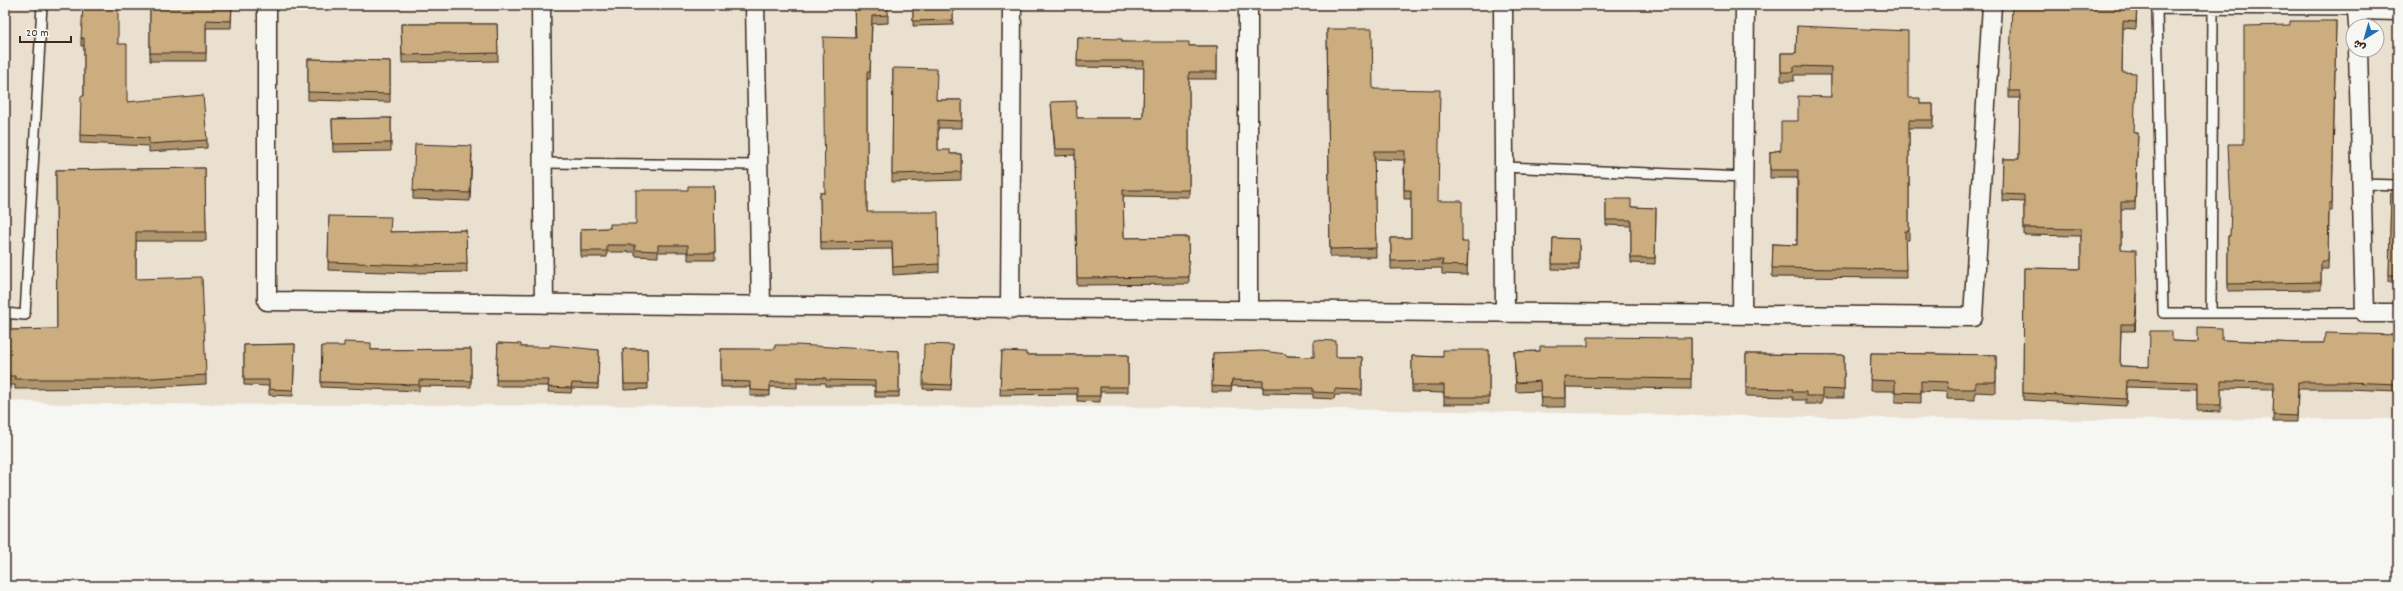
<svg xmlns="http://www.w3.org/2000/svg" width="2403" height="591" viewBox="0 0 2403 591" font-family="Dekko,'Playpen Sans Arabic',sans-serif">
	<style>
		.built { fill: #e9e0d0; fill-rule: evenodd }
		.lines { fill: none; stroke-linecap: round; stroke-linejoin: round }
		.lane-casing { stroke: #3b2a1e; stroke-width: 12 }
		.street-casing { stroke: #3b2a1e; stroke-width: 21 }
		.lane { stroke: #f6f6f2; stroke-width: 9 }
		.street { stroke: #f6f6f2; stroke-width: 18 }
		.wall { fill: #af956e; stroke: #3b2a1e }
		.shaded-wall { fill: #8f795a; stroke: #3b2a1e }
		.building { fill: #ccad80; stroke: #3b2a1e }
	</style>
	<rect width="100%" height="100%" fill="#f6f6f2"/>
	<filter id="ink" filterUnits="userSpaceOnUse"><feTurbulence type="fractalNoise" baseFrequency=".025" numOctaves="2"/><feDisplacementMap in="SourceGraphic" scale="8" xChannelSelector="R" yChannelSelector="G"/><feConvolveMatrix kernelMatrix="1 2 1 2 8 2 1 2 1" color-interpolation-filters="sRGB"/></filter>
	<g filter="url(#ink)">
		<path class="built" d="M 5,5 L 2398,5 L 2398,419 L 2013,420 L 1195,407 L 61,404 L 5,400 ZM 2353,26 L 2377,26 L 2377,50 L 2353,50 Z"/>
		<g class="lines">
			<defs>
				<path id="lane" d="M 2357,10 L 2157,9 L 2163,313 L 2365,313
					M 542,163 L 758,165
					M 1504,167 L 1744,177
					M 2361,184 L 2398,185
					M 5,313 L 25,315 L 42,5
					M 2211,313 L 2213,10"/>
				<path id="street" d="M 267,5 L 267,301 L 1973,317 L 1992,5
					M 541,5 L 544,304
					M 755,5 L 761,306
					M 1503,5 L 1505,313
					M 2358,26 L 2357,10 L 2398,11
					M 2358,50 L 2365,313 L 2398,313
					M 1010,309 L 1012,5
					M 1248,310 L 1248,5
					M 1742,315 L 1745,5"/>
			</defs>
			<use href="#lane" class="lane-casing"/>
			<use href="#street" class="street-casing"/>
			<use href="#lane" class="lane"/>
			<use href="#street" class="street"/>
		</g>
		<path class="wall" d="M 150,5 L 232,5 L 231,28 L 206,28 L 206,61 L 150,61 Z
			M 854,5 L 888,15 L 888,23 L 872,24 L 870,79 L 867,79 L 867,212 L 939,264 L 939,272 L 893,275 L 892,249 L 821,250 L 820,193 L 825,193 L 855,38 Z
			M 953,5 L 953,25 L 913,26 L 913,6 Z
			M 2137,5 L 2136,29 L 2123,28 L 2122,72 L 2134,133 L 2138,133 L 2135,209 L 2121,209 L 2121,249 L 2137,300 L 2135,331 L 2121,331 L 2120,366 L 2149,367 L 2172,341 L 2198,342 L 2222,340 L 2299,343 L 2324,343 L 2398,335 L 2398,391 L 2346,389 L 2298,389 L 2297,422 L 2273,422 L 2274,389 L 2221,388 L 2221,412 L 2197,411 L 2197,389 L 2127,387 L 2126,406 L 2023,400 L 2024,268 L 2081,269 L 2081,236 L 2024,235 L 2024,202 L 2002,201 L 2003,159 L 2019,159 L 2020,98 L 2009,98 L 2009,91 Z
			M 2336,21 L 2332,211 L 2329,211 L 2328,269 L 2321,269 L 2321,290 L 2228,291 L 2228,236 L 2230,236 L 2244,144 L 2290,25 Z
			M 401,24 L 497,24 L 498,61 L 402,63 Z
			M 1797,26 L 1908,98 L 1920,104 L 1933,104 L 1933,128 L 1909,128 L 1909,240 L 1905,240 L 1906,278 L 1772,277 L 1773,244 L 1797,245 L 1797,178 L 1770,178 L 1770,152 L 1781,150 L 1798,121 L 1831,97 L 1831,75 L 1794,75 L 1794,81 L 1781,81 L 1781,53 L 1796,53 Z
			M 1327,29 L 1373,89 L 1438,201 L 1468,250 L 1467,275 L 1442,274 L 1442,268 L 1391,269 L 1391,238 L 1411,238 L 1411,199 L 1404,199 L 1404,160 L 1374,159 L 1376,257 L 1330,257 Z
			M 81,38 L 118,44 L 127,102 L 207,140 L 207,148 L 149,152 L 149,146 L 80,143 L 80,135 L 84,96 L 84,46 L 81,46 Z
			M 1078,38 L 1122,42 L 1189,46 L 1217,46 L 1217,79 L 1189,79 L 1189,197 L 1123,196 L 1124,238 L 1188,237 L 1189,284 L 1077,285 L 1075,155 L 1055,156 L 1051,102 L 1077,118 L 1143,118 L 1144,68 L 1077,67 Z
			M 308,59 L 390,61 L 390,102 L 308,100 Z
			M 893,68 L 937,100 L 962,100 L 962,128 L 938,128 L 938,150 L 950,154 L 961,154 L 961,180 L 892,182 Z
			M 391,118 L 391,151 L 333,152 L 332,119 Z
			M 472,154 L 470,201 L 413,199 L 413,191 Z
			M 205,168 L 206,241 L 136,241 L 136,279 L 206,375 L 206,384 L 136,388 L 15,389 L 15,385 L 5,385 L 5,320 L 11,330 L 57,329 L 56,170 Z
			M 714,186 L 715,260 L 688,260 L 688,252 L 658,252 L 658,257 L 635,256 L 635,252 L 607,252 L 607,257 L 581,257 L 581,229 L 610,228 L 636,224 L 688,190 Z
			M 2391,190 L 2398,190 L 2398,282 L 2389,282 Z
			M 1606,199 L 1631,207 L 1656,208 L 1655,264 L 1631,263 L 1631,226 L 1606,225 Z
			M 329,216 L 390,232 L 466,230 L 467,272 L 413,273 L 328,270 Z
			M 1553,238 L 1579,239 L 1579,270 L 1552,269 Z
			M 1691,338 L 1691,389 L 1566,387 L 1566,407 L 1541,407 L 1540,391 L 1516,392 L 1514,352 L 1540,351 L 1588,346 Z
			M 498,343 L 521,347 L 599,350 L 598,389 L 572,388 L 571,393 L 548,392 L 549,386 L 496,386 Z
			M 295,344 L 293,396 L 269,395 L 269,386 L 244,385 L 244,345 Z
			M 953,345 L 951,390 L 923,389 L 923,384 Z
			M 322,346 L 371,350 L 471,349 L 471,387 L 419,386 L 419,391 L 321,387 Z
			M 623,349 L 647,349 L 648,389 L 624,390 Z
			M 721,349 L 899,351 L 899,397 L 875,397 L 875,386 L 826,386 L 826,383 L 797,383 L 797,388 L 770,387 L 770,396 L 750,396 L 750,387 L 721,387 Z
			M 1489,350 L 1489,404 L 1444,404 L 1444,393 L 1412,392 L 1412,356 L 1443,357 Z
			M 1002,351 L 1026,355 L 1128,355 L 1128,392 L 1100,392 L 1100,402 L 1077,401 L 1077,394 L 1000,395 Z
			M 1213,353 L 1314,357 L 1362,357 L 1362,395 L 1335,395 L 1334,399 L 1313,398 L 1313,394 L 1263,393 L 1263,387 L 1232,386 L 1231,392 L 1212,392 Z
			M 1871,353 L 1996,355 L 1996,393 L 1975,392 L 1975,400 L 1947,399 L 1947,392 L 1921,391 L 1921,403 L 1895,402 L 1895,391 L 1870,391 Z
			M 1746,354 L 1844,355 L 1844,398 L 1822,398 L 1822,404 L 1806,404 L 1806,400 L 1793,400 L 1793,397 L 1746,396 Z"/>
		<path class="shaded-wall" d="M 2137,293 L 2137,300 L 2135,331 L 2135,324 Z"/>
		<path class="building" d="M 83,5 L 118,5 L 118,44 L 127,44 L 127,102 L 203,95 L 207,140 L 149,144 L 149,138 L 80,135 L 81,96 L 84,96 L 84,38 L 81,38 Z
			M 150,5 L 232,5 L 231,21 L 206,20 L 206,53 L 150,53 Z
			M 854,5 L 888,5 L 888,15 L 872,16 L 870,72 L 867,72 L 867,212 L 938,212 L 939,264 L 893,267 L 892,241 L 821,242 L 820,193 L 825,193 L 823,37 L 856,38 Z
			M 953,5 L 953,20 L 913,21 L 913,6 Z
			M 2012,5 L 2137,5 L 2136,22 L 2123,21 L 2122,72 L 2136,73 L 2134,133 L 2138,133 L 2135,202 L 2121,202 L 2121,249 L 2136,250 L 2137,293 L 2135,324 L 2121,324 L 2120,366 L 2149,367 L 2150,331 L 2172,331 L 2172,341 L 2198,342 L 2198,327 L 2222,328 L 2222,340 L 2299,343 L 2324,343 L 2325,333 L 2398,335 L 2398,384 L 2346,382 L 2298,382 L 2297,416 L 2273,415 L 2274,382 L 2221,381 L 2221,405 L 2197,405 L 2197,382 L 2127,380 L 2126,399 L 2023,393 L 2024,268 L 2081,269 L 2081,229 L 2024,228 L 2024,195 L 2002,194 L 2003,159 L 2019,159 L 2020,91 L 2009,91 Z
			M 2290,21 L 2336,21 L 2332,203 L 2329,203 L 2328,261 L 2321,261 L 2321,282 L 2228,284 L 2228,236 L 2230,236 L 2231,207 L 2228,144 L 2244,144 L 2244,26 L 2290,25 Z
			M 401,24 L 497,24 L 498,53 L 402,55 Z
			M 1797,26 L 1908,31 L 1908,98 L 1920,98 L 1920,104 L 1933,104 L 1933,120 L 1909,120 L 1909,231 L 1905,231 L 1906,270 L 1772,268 L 1773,244 L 1797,245 L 1798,170 L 1770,170 L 1770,152 L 1781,150 L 1781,121 L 1798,121 L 1798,96 L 1831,97 L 1831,67 L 1794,66 L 1794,72 L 1781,72 L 1781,53 L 1796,53 Z
			M 1327,29 L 1372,29 L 1373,89 L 1440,90 L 1438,201 L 1462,201 L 1462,242 L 1468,242 L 1467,266 L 1442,265 L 1443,260 L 1391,261 L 1391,238 L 1411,238 L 1411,190 L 1404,190 L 1405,151 L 1374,151 L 1376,248 L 1330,249 Z
			M 1078,38 L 1122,39 L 1122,42 L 1189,42 L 1189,46 L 1217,46 L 1217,72 L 1189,72 L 1189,190 L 1123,190 L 1124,238 L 1188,237 L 1189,277 L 1077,278 L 1075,149 L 1055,149 L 1051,102 L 1076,101 L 1077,118 L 1143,118 L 1144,61 L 1077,61 Z
			M 308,59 L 390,61 L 390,94 L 308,92 Z
			M 893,68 L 937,69 L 936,100 L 962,100 L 962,121 L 938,120 L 938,150 L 950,150 L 950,154 L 961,154 L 961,172 L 892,174 Z
			M 391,118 L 391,143 L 333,144 L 332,119 Z
			M 415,144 L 472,146 L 470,193 L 413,191 Z
			M 205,168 L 206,232 L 136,232 L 136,279 L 202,277 L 206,375 L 136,379 L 15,379 L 15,376 L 5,376 L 5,320 L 11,320 L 11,330 L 57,329 L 56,170 Z
			M 688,186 L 714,186 L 715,253 L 688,253 L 688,245 L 658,245 L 658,251 L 635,250 L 635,245 L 607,245 L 607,251 L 581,251 L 581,229 L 610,228 L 610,224 L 636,224 L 636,190 L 688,190 Z
			M 2391,190 L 2398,190 L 2398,276 L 2389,276 Z
			M 1606,199 L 1631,199 L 1631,207 L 1656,208 L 1655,258 L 1631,258 L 1631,220 L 1606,220 Z
			M 329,216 L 391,217 L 390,232 L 466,230 L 467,264 L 413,265 L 328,262 Z
			M 1553,238 L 1579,239 L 1579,264 L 1552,264 Z
			M 1588,337 L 1691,338 L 1691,379 L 1565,377 L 1566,398 L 1541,398 L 1540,381 L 1516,383 L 1514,352 L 1540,351 L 1540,346 L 1588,346 Z
			M 1314,340 L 1336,341 L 1336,357 L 1362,357 L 1362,390 L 1335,389 L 1334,393 L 1313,392 L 1313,388 L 1263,388 L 1263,381 L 1232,380 L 1231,387 L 1212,386 L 1213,353 L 1262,351 L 1286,354 L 1286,356 L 1314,357 Z
			M 344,342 L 371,343 L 371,350 L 471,349 L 471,381 L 419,380 L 419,385 L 321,382 L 322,346 L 344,346 Z
			M 498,343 L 521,344 L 521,347 L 550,347 L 550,345 L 599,350 L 598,384 L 572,383 L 571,388 L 548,387 L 549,380 L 496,380 Z
			M 295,344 L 293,390 L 269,389 L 269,380 L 244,380 L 244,345 Z
			M 924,344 L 953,345 L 951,385 L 923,384 Z
			M 775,345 L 797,345 L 899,351 L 899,392 L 875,392 L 875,381 L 826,380 L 826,378 L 797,377 L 797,382 L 770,382 L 770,391 L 750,390 L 750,382 L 721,381 L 721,349 L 775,349 Z
			M 623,349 L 647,349 L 648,384 L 624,384 Z
			M 1443,350 L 1489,350 L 1489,397 L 1444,397 L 1444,385 L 1412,385 L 1412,356 L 1443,357 Z
			M 1002,351 L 1026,352 L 1026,355 L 1128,355 L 1128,387 L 1100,387 L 1100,396 L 1077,396 L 1077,388 L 1000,389 Z
			M 1871,353 L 1996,355 L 1996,382 L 1975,382 L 1975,389 L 1947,389 L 1948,382 L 1921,381 L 1921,393 L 1895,392 L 1895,381 L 1870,380 Z
			M 1746,354 L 1844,355 L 1844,390 L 1822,389 L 1822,396 L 1806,396 L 1806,392 L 1793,392 L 1793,389 L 1746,388 Z"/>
	</g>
	<rect width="2403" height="591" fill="none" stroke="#f6f6f2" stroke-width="20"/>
	<rect x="10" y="10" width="2383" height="571" fill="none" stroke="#3b2a1e" stroke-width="1.5" filter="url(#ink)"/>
	<g transform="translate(2365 38) rotate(217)"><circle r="19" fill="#f6f6f2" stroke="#aba49d"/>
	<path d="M0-3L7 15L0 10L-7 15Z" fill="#1f6fb2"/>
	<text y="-6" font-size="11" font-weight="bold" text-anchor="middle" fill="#3b2a1e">ش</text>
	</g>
	<path d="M20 36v6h51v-6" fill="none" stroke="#3b2a1e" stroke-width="2"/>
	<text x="26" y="36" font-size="12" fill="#3b2a1e" stroke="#f6f6f2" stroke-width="3" paint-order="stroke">20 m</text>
</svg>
